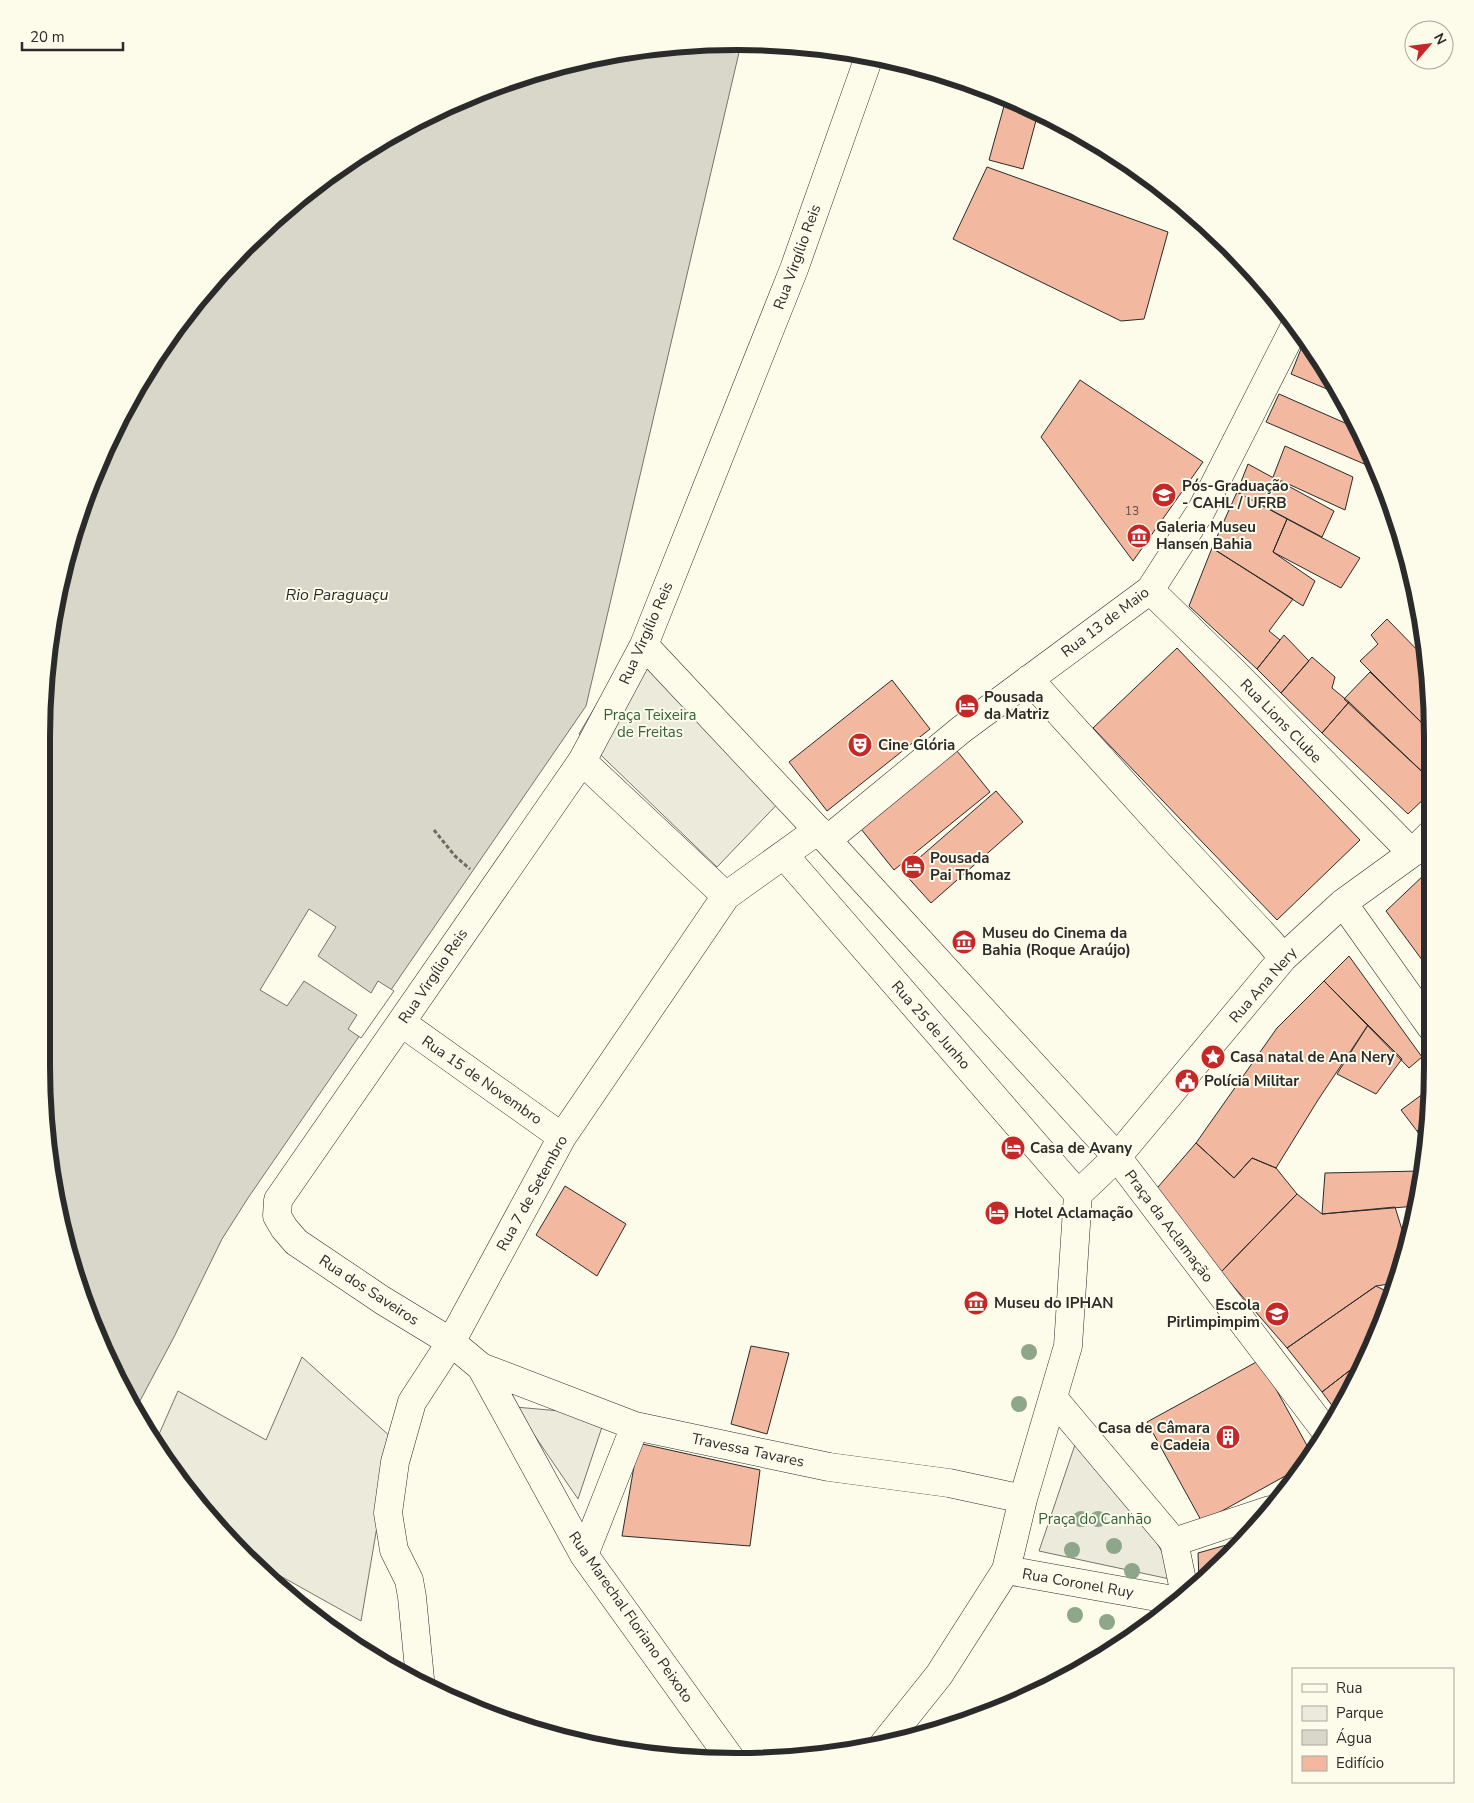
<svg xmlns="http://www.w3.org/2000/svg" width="1474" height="1803" viewBox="0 0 1474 1803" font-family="'Nunito Sans',sans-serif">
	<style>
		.green { fill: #ecebdb; stroke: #74746e }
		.water { fill: #d8d7c9; stroke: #74746e }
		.pier { fill: #fdfbea; stroke: #74746e }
		.building { fill: #f2b8a0; stroke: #2b2b2b }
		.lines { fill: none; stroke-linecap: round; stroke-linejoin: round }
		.minor-casing { stroke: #2b2b2b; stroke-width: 29 }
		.path { stroke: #6a6964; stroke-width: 3; stroke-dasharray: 4 2.5; stroke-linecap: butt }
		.minor { stroke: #fdfbea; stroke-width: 28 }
		.tree { fill: #8ea78a }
		.labels { text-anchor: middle; stroke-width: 4; stroke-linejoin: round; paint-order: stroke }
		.number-label { font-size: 12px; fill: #5d4e48 }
		.street-label { font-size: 15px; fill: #2b2b2b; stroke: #fdfbea }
		.poi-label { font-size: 15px; font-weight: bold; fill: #2b2b2b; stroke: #fdfbea; text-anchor: start }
		.park-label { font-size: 15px; fill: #34623c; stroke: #fdfbea }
		.water-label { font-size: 16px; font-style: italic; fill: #2b2b2b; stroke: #fdfbea }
		.rim { fill: none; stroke: #2b2b2b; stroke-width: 6 }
	</style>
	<rect width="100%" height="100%" fill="#fdfbea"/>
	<path class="green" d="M 640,631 L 790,791 L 717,867 L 579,734 Z
		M 302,1357 L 392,1438 L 361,1621 L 243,1555 L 156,1441 L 178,1391 L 266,1440 Z
		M 515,1407 L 606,1415 L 578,1499 Z
		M 1084,1418 L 1179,1581 L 1039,1551 Z"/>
	<path class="water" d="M 692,43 L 741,44 L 586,706 L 248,1198 L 222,1239 L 174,1337 L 134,1412 L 65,1246 L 41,1066 L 43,691 L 55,601 L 94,471 L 158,351 L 245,245 L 350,159 L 430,113 L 557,65 Z"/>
	<path class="pier" d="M 309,909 L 336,927 L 318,956 L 371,993 L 378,981 L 394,991 L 361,1038 L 348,1029 L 357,1015 L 304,981 L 287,1006 L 260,990 Z"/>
	<path class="building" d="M 1006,99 L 1038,113 L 1023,169 L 989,160 Z
		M 987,167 L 1168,232 L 1144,319 L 1121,321 L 953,239 Z
		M 1305,339 L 1339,394 L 1291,374 Z
		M 1080,380 L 1203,462 L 1133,561 L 1041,437 Z
		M 1279,394 L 1361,430 L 1376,469 L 1266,422 Z
		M 1285,446 L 1353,477 L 1345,510 L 1273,477 Z
		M 1248,464 L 1334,511 L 1322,537 L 1237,492 Z
		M 1237,492 L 1287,519 L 1273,552 L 1315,581 L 1303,606 L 1212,548 Z
		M 1287,519 L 1360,558 L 1341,588 L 1273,552 Z
		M 1212,548 L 1293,599 L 1269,631 L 1280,640 L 1257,669 L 1189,606 Z
		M 1387,619 L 1426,659 L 1431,692 L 1431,732 L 1360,661 L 1378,644 L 1371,635 Z
		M 1284,635 L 1309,661 L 1281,693 L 1257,669 Z
		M 1177,648 L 1360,840 L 1277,920 L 1093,728 Z
		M 1312,657 L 1335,677 L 1332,688 L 1349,702 L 1322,733 L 1281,693 Z
		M 1370,672 L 1431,732 L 1431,780 L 1344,699 Z
		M 892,680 L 930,729 L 827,811 L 789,762 Z
		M 1349,702 L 1431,780 L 1431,792 L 1408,814 L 1322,733 Z
		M 953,746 L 990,792 L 894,870 L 857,824 Z
		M 996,791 L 1023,822 L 931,903 L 903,872 Z
		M 1431,868 L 1431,882 L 1425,874 Z
		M 1425,874 L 1431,882 L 1431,972 L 1386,911 Z
		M 1349,956 L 1422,1057 L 1409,1068 L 1324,981 Z
		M 1324,981 L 1368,1025 L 1318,1100 L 1276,1168 L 1252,1158 L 1234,1178 L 1196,1143 L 1277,1028 Z
		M 1368,1025 L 1402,1059 L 1376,1094 L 1337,1074 Z
		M 1431,1088 L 1431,1111 L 1428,1129 L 1417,1131 L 1401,1110 Z
		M 1428,1129 L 1426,1145 L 1417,1131 Z
		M 1196,1143 L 1234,1178 L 1252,1158 L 1276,1168 L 1297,1194 L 1221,1272 L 1152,1194 Z
		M 1421,1171 L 1416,1206 L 1322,1214 L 1325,1173 Z
		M 565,1186 L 626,1224 L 597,1276 L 536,1235 Z
		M 1297,1194 L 1322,1214 L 1395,1207 L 1408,1249 L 1395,1283 L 1376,1286 L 1287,1348 L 1221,1272 Z
		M 1376,1286 L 1384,1290 L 1390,1296 L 1367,1357 L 1322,1392 L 1287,1348 Z
		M 751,1346 L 789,1353 L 767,1434 L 731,1424 Z
		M 1367,1357 L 1361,1374 L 1336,1411 L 1322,1392 Z
		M 1260,1360 L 1310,1451 L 1296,1470 L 1202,1522 L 1147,1422 Z
		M 638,1443 L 760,1470 L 750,1546 L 622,1536 Z
		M 1244,1540 L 1199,1582 L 1198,1553 Z
		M 1086,1656 L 1097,1657 L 1084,1665 Z"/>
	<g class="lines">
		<defs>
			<path id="minor" d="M 869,57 L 794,269 L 644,645 L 582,761 L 278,1200 L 277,1216 L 284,1228 L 296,1242 L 382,1300 L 451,1342 L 481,1367 L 635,1426 L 829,1467 L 949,1483 L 1023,1499
				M 1150,590 L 1236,674 L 1412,853
				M 644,645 L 827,840 L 1117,1157 L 1324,1429
				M 1029,679 L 1173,838 L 1270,942 L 1283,958
				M 582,761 L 726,896
				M 827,840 L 962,729 L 1150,590 L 1201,511 L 1296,324
				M 784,855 L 1078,1194
				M 1343,903 L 1431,1027
				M 402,1023 L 562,1137
				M 481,1367 L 584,1555 L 730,1758
				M 1054,1399 L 1174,1542 L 1185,1595
				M 1174,1542 L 1270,1510
				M 584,1555 L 635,1426
				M 1006,1570 L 1179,1601
				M 420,1679 L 412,1597 L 409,1580 L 394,1550 L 388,1513 L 395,1462 L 412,1402 L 451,1342 L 562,1137 L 726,896 L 818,830
				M 883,1745 L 939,1675 L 1006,1570 L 1023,1499 L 1068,1346 L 1078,1194 L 1117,1157 L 1283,958 L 1343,903 L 1412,853 L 1431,834"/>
		</defs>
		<use href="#minor" class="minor-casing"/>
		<path class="path" d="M 434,830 L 455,856 L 470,869"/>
		<use href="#minor" class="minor"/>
	</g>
	<g class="tree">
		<circle cx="1029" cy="1352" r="8"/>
		<circle cx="1019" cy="1404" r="8"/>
		<circle cx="1081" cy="1519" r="8"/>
		<circle cx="1098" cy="1519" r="8"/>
		<circle cx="1114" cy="1546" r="8"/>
		<circle cx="1072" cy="1550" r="8"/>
		<circle cx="1132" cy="1571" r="8"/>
		<circle cx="1075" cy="1615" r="8"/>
		<circle cx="1107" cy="1622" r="8"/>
	</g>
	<defs>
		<symbol id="university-disc" viewBox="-11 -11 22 22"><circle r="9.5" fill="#c62828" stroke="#fdfbea"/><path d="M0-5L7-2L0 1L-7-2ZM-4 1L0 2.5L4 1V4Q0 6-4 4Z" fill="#fff"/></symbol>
		<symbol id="museum-disc" viewBox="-11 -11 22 22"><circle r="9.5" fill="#c62828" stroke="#fdfbea"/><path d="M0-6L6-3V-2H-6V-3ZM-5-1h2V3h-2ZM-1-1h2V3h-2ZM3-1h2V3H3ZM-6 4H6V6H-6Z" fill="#fff"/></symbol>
		<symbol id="hotel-disc" viewBox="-11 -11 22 22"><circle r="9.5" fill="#c62828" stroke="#fdfbea"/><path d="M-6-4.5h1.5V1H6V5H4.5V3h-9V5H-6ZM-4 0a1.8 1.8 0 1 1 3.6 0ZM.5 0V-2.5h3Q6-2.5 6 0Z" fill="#fff"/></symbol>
		<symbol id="theatre-disc" viewBox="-11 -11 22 22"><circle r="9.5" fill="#c62828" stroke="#fdfbea"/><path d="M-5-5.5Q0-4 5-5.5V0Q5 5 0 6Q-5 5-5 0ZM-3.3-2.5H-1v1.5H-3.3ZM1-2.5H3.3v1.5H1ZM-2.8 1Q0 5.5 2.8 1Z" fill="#fff"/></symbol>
		<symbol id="sight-disc" viewBox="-11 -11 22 22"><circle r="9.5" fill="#c62828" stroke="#fdfbea"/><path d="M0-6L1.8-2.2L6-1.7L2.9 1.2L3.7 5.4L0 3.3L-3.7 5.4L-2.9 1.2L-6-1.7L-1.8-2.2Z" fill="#fff"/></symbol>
		<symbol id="civic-disc" viewBox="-11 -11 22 22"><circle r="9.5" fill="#c62828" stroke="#fdfbea"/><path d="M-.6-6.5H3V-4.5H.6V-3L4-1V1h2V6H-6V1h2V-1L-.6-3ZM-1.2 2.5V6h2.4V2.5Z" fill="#fff"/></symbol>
		<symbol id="school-disc" viewBox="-11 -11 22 22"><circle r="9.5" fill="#c62828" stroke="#fdfbea"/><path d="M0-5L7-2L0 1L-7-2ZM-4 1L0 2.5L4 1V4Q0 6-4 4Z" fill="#fff"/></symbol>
		<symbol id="building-disc" viewBox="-11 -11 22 22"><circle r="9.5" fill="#c62828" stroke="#fdfbea"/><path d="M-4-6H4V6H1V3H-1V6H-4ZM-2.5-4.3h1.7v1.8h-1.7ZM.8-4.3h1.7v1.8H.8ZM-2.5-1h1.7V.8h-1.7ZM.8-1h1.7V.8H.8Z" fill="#fff"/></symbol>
	</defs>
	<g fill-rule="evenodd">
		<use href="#university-disc" x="1150" y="481" width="28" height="28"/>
		<use href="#museum-disc" x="1125" y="522" width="28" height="28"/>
		<use href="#hotel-disc" x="953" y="692" width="28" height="28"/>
		<use href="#theatre-disc" x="846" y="731" width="28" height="28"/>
		<use href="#hotel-disc" x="899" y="853" width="28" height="28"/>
		<use href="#museum-disc" x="950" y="928" width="28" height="28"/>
		<use href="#sight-disc" x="1199" y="1043" width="28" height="28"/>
		<use href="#civic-disc" x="1173" y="1067" width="28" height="28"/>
		<use href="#hotel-disc" x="999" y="1134" width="28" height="28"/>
		<use href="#hotel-disc" x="983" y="1199" width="28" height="28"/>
		<use href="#museum-disc" x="962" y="1289" width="28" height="28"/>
		<use href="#school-disc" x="1263" y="1300" width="28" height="28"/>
		<use href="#building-disc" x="1214" y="1423" width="28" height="28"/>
	</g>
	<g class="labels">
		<g class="number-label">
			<text x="1132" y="515">13</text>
		</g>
		<g class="street-label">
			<text transform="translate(797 257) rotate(-70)" y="5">Rua Virgílio Reis</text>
			<text transform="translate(1105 622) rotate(-37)" y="5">Rua 13 de Maio</text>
			<text transform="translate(646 633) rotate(-66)" y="5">Rua Virgílio Reis</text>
			<text transform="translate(1281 721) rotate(46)" y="5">Rua Lions Clube</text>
			<text transform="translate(433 976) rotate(-56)" y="5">Rua Virgílio Reis</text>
			<text transform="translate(1263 985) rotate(-49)" y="5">Rua Ana Nery</text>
			<text transform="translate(931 1025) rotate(49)" y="5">Rua 25 de Junho</text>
			<text transform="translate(482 1080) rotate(35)" y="5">Rua 15 de Novembro</text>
			<text transform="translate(532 1193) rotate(-61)" y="5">Rua 7 de Setembro</text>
			<text transform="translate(1169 1226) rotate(53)" y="5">Praça da Aclamação</text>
			<text transform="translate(369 1290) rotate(33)" y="5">Rua dos Saveiros</text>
			<text transform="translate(748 1450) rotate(12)" y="5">Travessa Tavares</text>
			<text transform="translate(1078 1583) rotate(10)" y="5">Rua Coronel Ruy</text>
			<text transform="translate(631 1617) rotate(55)" y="5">Rua Marechal Floriano Peixoto</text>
		</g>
		<g class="poi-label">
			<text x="1182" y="491">Pós-Graduação<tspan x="1182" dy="17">- CAHL / UFRB</tspan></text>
			<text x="1156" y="532">Galeria Museu<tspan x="1156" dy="17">Hansen Bahia</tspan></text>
			<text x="984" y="702">Pousada<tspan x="984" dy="17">da Matriz</tspan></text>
			<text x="878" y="750">Cine Glória</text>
			<text x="930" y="863">Pousada<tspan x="930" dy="17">Pai Thomaz</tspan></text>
			<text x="982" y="938">Museu do Cinema da<tspan x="982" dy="17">Bahia (Roque Araújo)</tspan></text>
			<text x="1230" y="1062">Casa natal de Ana Nery</text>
			<text x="1204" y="1086">Polícia Militar</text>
			<text x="1030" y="1153">Casa de Avany</text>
			<text x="1014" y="1218">Hotel Aclamação</text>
			<text x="994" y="1308">Museu do IPHAN</text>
			<text x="1260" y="1310" text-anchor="end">Escola<tspan x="1260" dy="17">Pirlimpimpim</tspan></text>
			<text x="1210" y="1433" text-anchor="end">Casa de Câmara<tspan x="1210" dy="17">e Cadeia</tspan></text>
		</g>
		<g class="park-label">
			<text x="650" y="720">Praça Teixeira<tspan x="650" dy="17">de Freitas</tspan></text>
			<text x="1095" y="1524">Praça do Canhão</text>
		</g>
		<g class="water-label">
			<text x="337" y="600">Rio Paraguaçu</text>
		</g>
	</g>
	<path d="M0 0H1474V1803H0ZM737 50H737A687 687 0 0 1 1424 737V1066A687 687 0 0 1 737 1753H737A687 687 0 0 1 50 1066V737A687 687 0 0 1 737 50Z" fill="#fdfbea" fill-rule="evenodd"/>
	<path class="rim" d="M737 50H737A687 687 0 0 1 1424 737V1066A687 687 0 0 1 737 1753H737A687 687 0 0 1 50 1066V737A687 687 0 0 1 737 50Z"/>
	<rect x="1292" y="1668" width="162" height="115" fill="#fdfbea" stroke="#a9a89e"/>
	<rect x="1302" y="1684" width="25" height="8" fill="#fdfbea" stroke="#a9a89e"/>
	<text x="1336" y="1693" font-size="15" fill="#2b2b2b">Rua</text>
	<rect x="1302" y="1706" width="25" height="15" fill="#ecebdb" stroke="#a9a89e"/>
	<text x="1336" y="1718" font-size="15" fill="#2b2b2b">Parque</text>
	<rect x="1302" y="1730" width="25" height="15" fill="#d8d7c9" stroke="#a9a89e"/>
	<text x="1336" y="1743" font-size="15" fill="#2b2b2b">Água</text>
	<rect x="1302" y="1756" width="25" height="15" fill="#f2b8a0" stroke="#a9a89e"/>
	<text x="1336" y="1768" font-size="15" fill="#2b2b2b">Edifício</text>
	<g transform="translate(1429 45) rotate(62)"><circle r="24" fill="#fdfbea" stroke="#a9a89e"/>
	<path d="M0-4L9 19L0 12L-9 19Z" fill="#c62828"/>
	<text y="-8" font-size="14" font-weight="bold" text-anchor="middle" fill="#2b2b2b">N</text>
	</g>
	<path d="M22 42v8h101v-8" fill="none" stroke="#2b2b2b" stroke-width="2.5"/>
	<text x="30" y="42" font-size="15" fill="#2b2b2b" stroke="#fdfbea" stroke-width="4" paint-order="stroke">20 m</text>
</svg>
